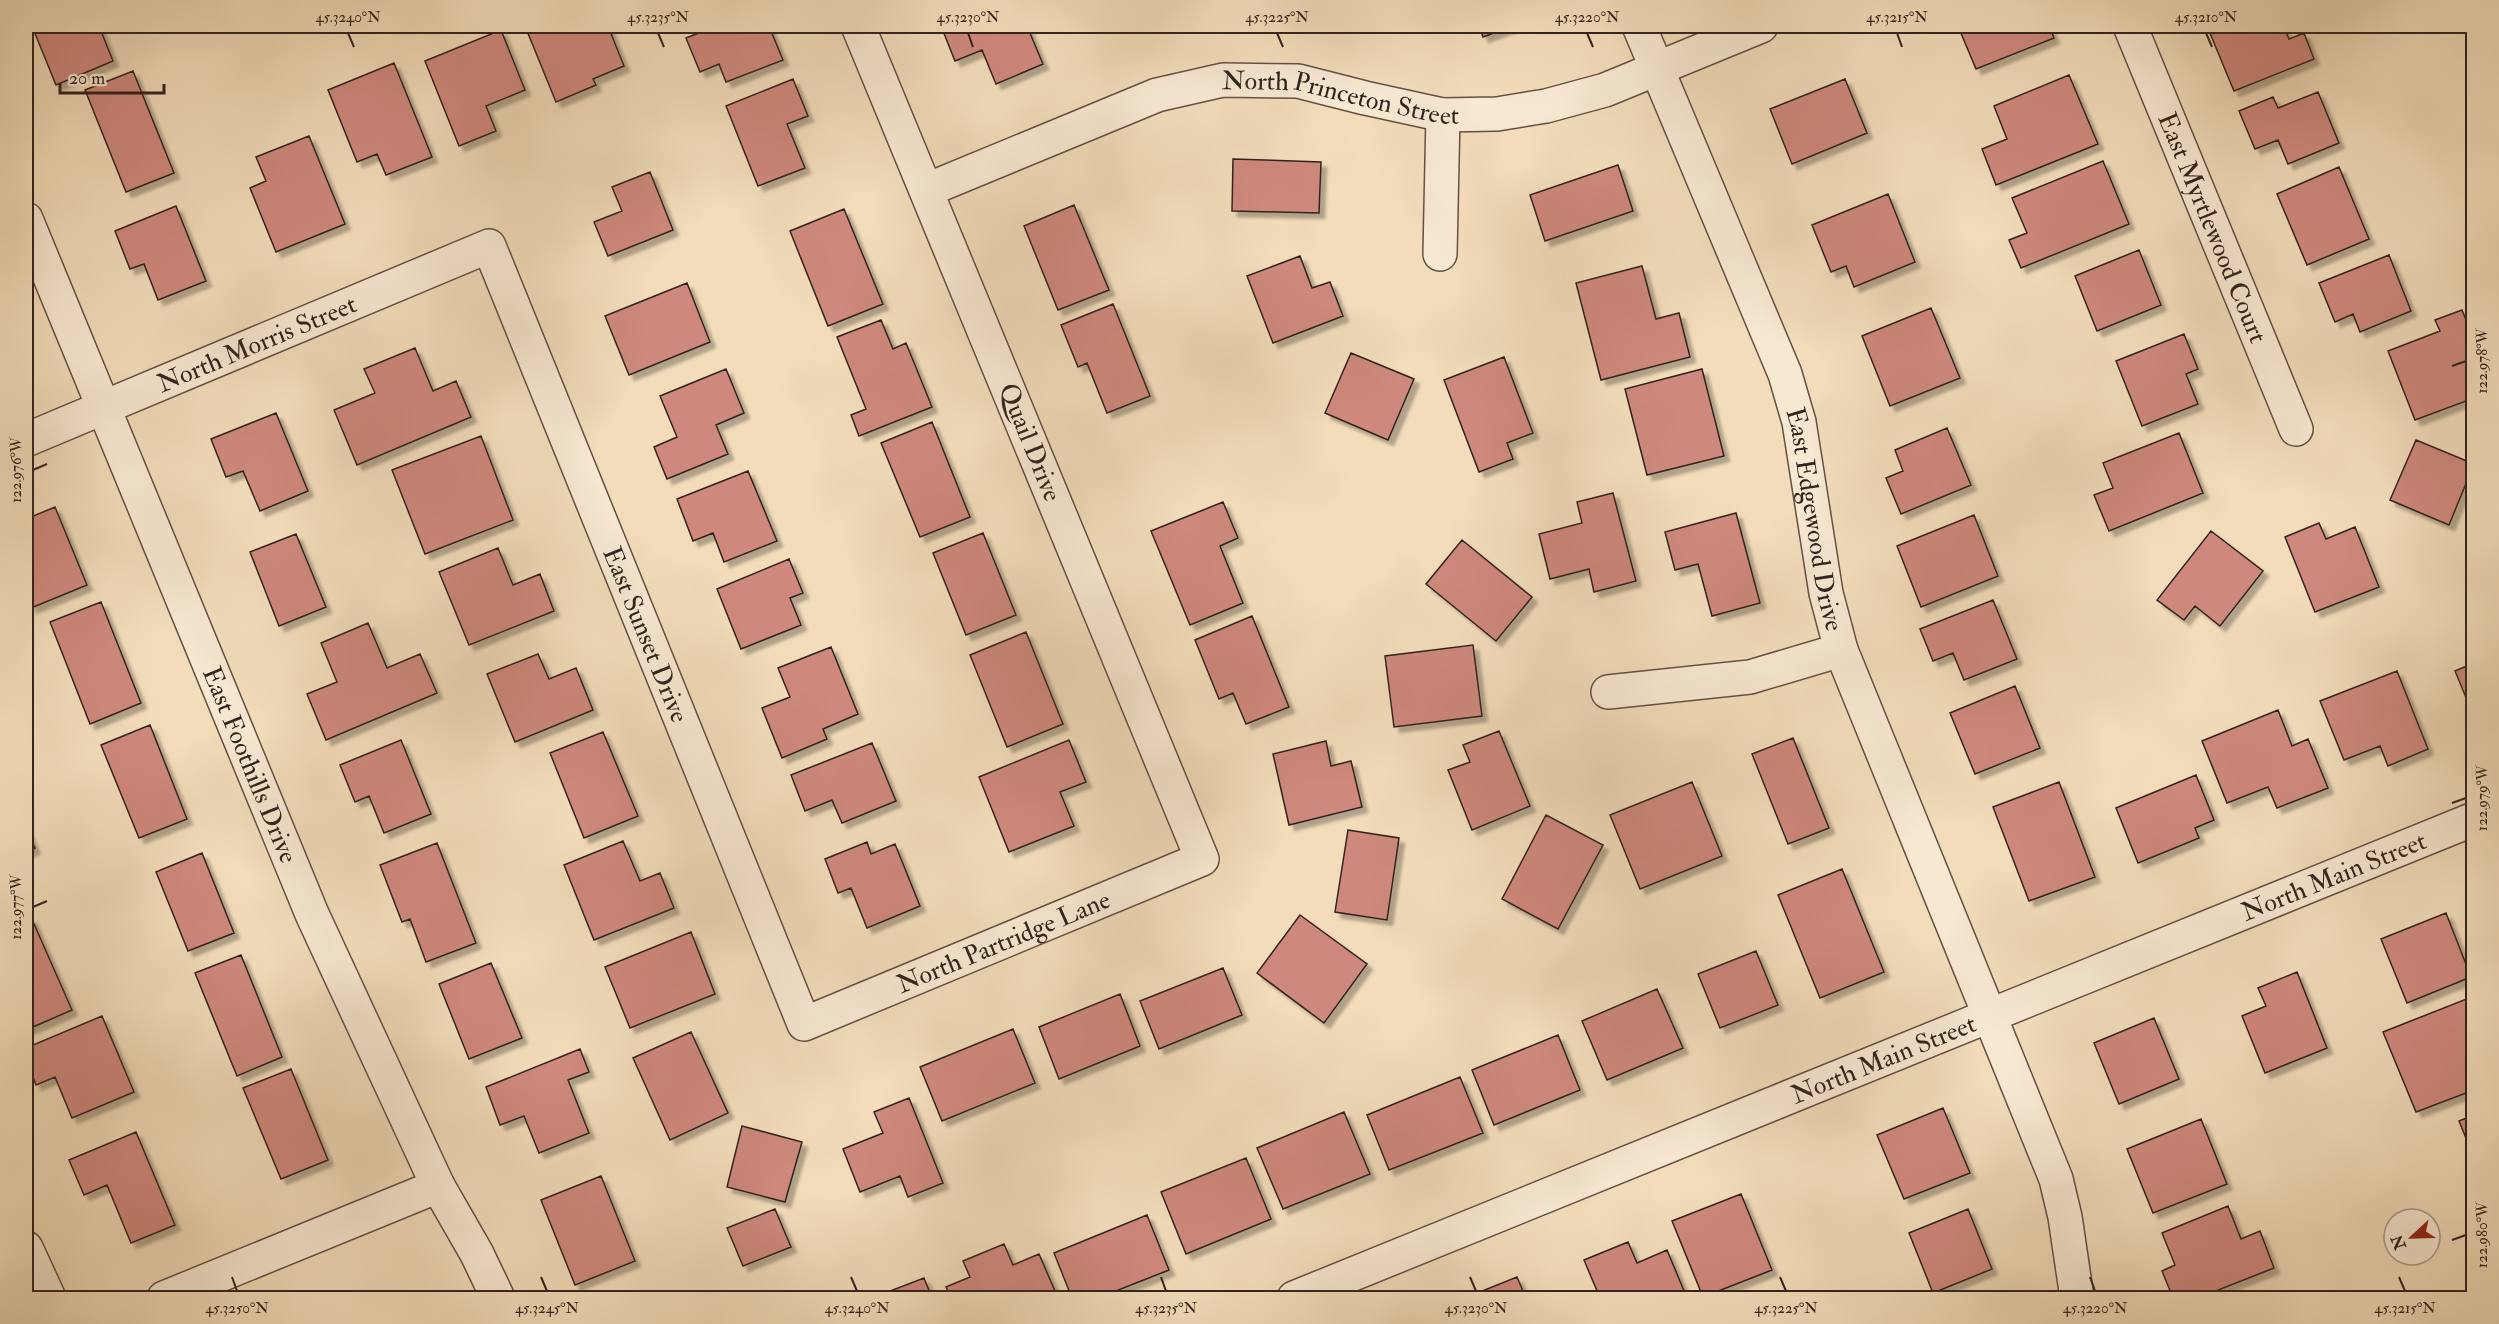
<svg xmlns="http://www.w3.org/2000/svg" width="2499" height="1324" viewBox="0 0 2499 1324" font-family="'IM FELL Double Pica',serif">
	<style>
		.building { fill: #ce887d; stroke: #33231d; stroke-width: 1.5; filter: url(#shadow) }
		.lines { fill: none; stroke-linecap: round; stroke-linejoin: round }
		.minor-casing { stroke: #635144; stroke-width: 36 }
		.tertiary-casing { stroke: #635144; stroke-width: 36 }
		.minor { stroke: #f7e8d2; stroke-width: 33 }
		.tertiary { stroke: #f7e8d2; stroke-width: 33 }
		.ticks { fill: none; stroke: #33231d; stroke-width: 2 }
		.labels { text-anchor: middle; stroke-width: 5; stroke-linejoin: round; paint-order: stroke }
		.street-label { font-size: 26px; fill: #33231d; stroke: #f7e8d2 }
		.neatline { fill: none; stroke: #33231d; stroke-width: 2 }
		.ticks-label { font-size: 15px; text-anchor: middle; fill: #33231d }
	</style>
	<defs>
		<filter id="shadow"><feDropShadow dx="5.5" dy="5.5" stdDeviation="1.5" flood-color="#0004"/></filter>
	</defs>
	<rect width="100%" height="100%" fill="#f2dcba"/>
	<filter id="stains"><feTurbulence type="fractalNoise" baseFrequency=".00333" numOctaves="4"/><feColorMatrix values="0 0 0 0 .2 0 0 0 0 .09 0 0 0 0 .02 0 0 0 .5 -.17"/></filter>
	<radialGradient id="worn" r=".72"><stop offset=".6" stop-color="#630" stop-opacity="0"/><stop offset="1" stop-color="#630" stop-opacity=".3"/></radialGradient>
	<path class="building" d="M 32,26 L 99,26 L 113,61 L 56,85 Z
		M 525,26 L 608,26 L 624,66 L 593,79 L 596,85 L 556,102 Z
		M 702,26 L 769,26 L 783,60 L 726,82 L 719,64 L 700,72 L 686,38 L 704,31 Z
		M 941,26 L 1027,26 L 1043,64 L 996,84 L 982,50 L 955,61 Z
		M 1479,26 L 1513,26 L 1483,37 Z
		M 1958,26 L 2049,26 L 2054,38 L 1976,69 Z
		M 2207,26 L 2283,26 L 2289,39 L 2304,33 L 2314,59 L 2234,91 Z
		M 501,30 L 525,90 L 486,106 L 496,131 L 459,146 L 425,61 Z
		M 394,63 L 432,157 L 386,175 L 377,154 L 357,162 L 328,90 Z
		M 133,71 L 174,173 L 126,192 L 85,90 Z
		M 2069,75 L 2098,144 L 1996,185 L 1982,149 L 2007,139 L 1994,106 Z
		M 793,79 L 808,116 L 787,124 L 805,168 L 758,186 L 726,106 Z
		M 1845,79 L 1867,133 L 1792,164 L 1770,109 Z
		M 2318,92 L 2339,143 L 2288,164 L 2278,140 L 2255,149 L 2239,111 L 2273,97 L 2278,108 Z
		M 309,136 L 345,224 L 276,252 L 250,188 L 266,181 L 256,157 Z
		M 1233,159 L 1321,162 L 1319,213 L 1232,211 Z
		M 2103,161 L 2129,224 L 2021,268 L 2009,240 L 2027,233 L 2012,198 Z
		M 1618,165 L 1633,211 L 1545,241 L 1530,195 Z
		M 2339,167 L 2369,239 L 2307,265 L 2277,194 Z
		M 650,172 L 673,230 L 608,256 L 594,222 L 622,211 L 612,187 Z
		M 1888,194 L 1915,262 L 1854,287 L 1846,266 L 1831,272 L 1812,225 Z
		M 1074,205 L 1109,290 L 1058,310 L 1024,226 Z
		M 176,206 L 206,281 L 158,300 L 144,264 L 130,269 L 115,231 Z
		M 844,209 L 883,304 L 828,326 L 790,231 Z
		M 2139,250 L 2161,305 L 2097,331 L 2075,276 Z
		M 2389,255 L 2411,311 L 2360,332 L 2353,314 L 2335,322 L 2319,283 Z
		M 1300,256 L 1312,288 L 1330,282 L 1343,316 L 1273,343 L 1247,276 Z
		M 1642,266 L 1656,319 L 1679,313 L 1690,357 L 1601,380 L 1576,283 Z
		M 687,283 L 710,342 L 629,375 L 605,316 Z
		M 1113,304 L 1150,396 L 1107,413 L 1087,363 L 1078,367 L 1061,325 Z
		M 1931,308 L 1960,378 L 1890,406 L 1862,336 Z
		M 2462,310 L 2474,339 L 2474,398 L 2415,420 L 2388,351 L 2440,331 L 2435,320 Z
		M 881,320 L 893,349 L 906,343 L 932,407 L 859,436 L 851,415 L 866,409 L 837,337 Z
		M 2184,334 L 2198,369 L 2186,374 L 2198,404 L 2142,426 L 2116,361 Z
		M 415,348 L 433,391 L 456,381 L 471,417 L 357,465 L 334,410 L 375,393 L 364,369 Z
		M 1351,353 L 1414,379 L 1388,440 L 1325,413 Z
		M 1504,357 L 1533,433 L 1507,443 L 1513,459 L 1479,472 L 1444,380 Z
		M 726,369 L 744,413 L 716,425 L 728,454 L 667,479 L 654,447 L 677,437 L 660,396 Z
		M 1702,369 L 1724,456 L 1647,475 L 1625,389 Z
		M 276,413 L 308,491 L 260,511 L 243,471 L 226,477 L 211,439 Z
		M 932,422 L 970,517 L 920,537 L 881,443 Z
		M 1947,428 L 1971,485 L 1901,514 L 1886,478 L 1903,471 L 1895,450 Z
		M 2179,433 L 2203,493 L 2109,531 L 2094,495 L 2113,488 L 2103,463 Z
		M 481,436 L 513,520 L 425,554 L 392,470 Z
		M 2416,440 L 2474,464 L 2449,525 L 2390,500 Z
		M 748,471 L 777,541 L 724,562 L 713,533 L 693,541 L 677,499 Z
		M 1613,493 L 1636,581 L 1594,592 L 1589,569 L 1550,579 L 1539,534 L 1582,523 L 1577,502 Z
		M 1223,502 L 1238,538 L 1220,546 L 1243,603 L 1190,625 L 1151,531 Z
		M 55,507 L 87,585 L 31,608 L 26,595 L 26,519 Z
		M 1736,513 L 1760,603 L 1712,616 L 1698,564 L 1675,570 L 1665,532 Z
		M 1974,515 L 1998,576 L 1921,607 L 1897,546 Z
		M 2319,523 L 2326,539 L 2355,527 L 2379,587 L 2315,612 L 2285,537 Z
		M 2211,531 L 2263,571 L 2220,626 L 2195,606 L 2184,620 L 2157,600 Z
		M 983,533 L 1016,615 L 966,635 L 933,553 Z
		M 296,534 L 326,607 L 279,626 L 250,552 Z
		M 1462,540 L 1532,597 L 1496,641 L 1426,584 Z
		M 498,548 L 513,585 L 540,574 L 554,611 L 469,645 L 439,572 Z
		M 789,559 L 803,593 L 790,598 L 801,625 L 741,649 L 717,589 Z
		M 1993,600 L 2017,659 L 1964,680 L 1953,653 L 1933,661 L 1920,629 Z
		M 101,602 L 141,703 L 90,724 L 50,622 Z
		M 1252,616 L 1289,707 L 1246,724 L 1233,693 L 1219,699 L 1195,640 Z
		M 368,623 L 387,668 L 420,654 L 437,693 L 326,740 L 307,694 L 337,682 L 321,643 Z
		M 1026,632 L 1063,724 L 1007,747 L 970,655 Z
		M 1473,645 L 1482,716 L 1394,727 L 1385,656 Z
		M 831,647 L 858,714 L 823,729 L 827,739 L 782,758 L 762,708 L 790,697 L 778,668 Z
		M 538,654 L 549,679 L 576,668 L 593,710 L 515,742 L 487,674 Z
		M 2474,663 L 2474,717 L 2455,671 Z
		M 2397,671 L 2428,749 L 2388,766 L 2380,746 L 2344,760 L 2320,701 Z
		M 2015,686 L 2040,748 L 1975,774 L 1950,713 Z
		M 2278,710 L 2292,746 L 2308,739 L 2328,788 L 2277,808 L 2268,787 L 2227,803 L 2202,741 Z
		M 150,725 L 187,819 L 139,838 L 101,745 Z
		M 1499,731 L 1530,806 L 1472,830 L 1448,770 L 1470,762 L 1463,745 Z
		M 603,732 L 638,816 L 584,838 L 550,753 Z
		M 1793,738 L 1829,828 L 1788,844 L 1752,754 Z
		M 401,740 L 431,814 L 384,833 L 369,796 L 355,802 L 340,765 Z
		M 1069,740 L 1086,782 L 1060,792 L 1074,826 L 1009,852 L 979,777 Z
		M 1326,741 L 1331,766 L 1351,761 L 1362,807 L 1289,825 L 1273,754 Z
		M 872,743 L 896,801 L 842,823 L 832,800 L 805,811 L 791,775 Z
		M 2196,775 L 2214,820 L 2195,828 L 2199,838 L 2138,863 L 2116,808 Z
		M 1692,782 L 1722,856 L 1640,889 L 1610,815 Z
		M 2059,782 L 2095,877 L 2029,901 L 1993,807 Z
		M 1546,815 L 1603,845 L 1558,929 L 1502,899 Z
		M 26,828 L 35,848 L 26,852 Z
		M 1348,830 L 1399,838 L 1387,920 L 1335,912 Z
		M 623,841 L 640,881 L 660,873 L 674,908 L 594,940 L 564,865 Z
		M 867,842 L 871,854 L 895,844 L 920,906 L 867,928 L 851,888 L 838,893 L 825,859 Z
		M 437,843 L 476,943 L 426,962 L 410,919 L 402,922 L 380,865 Z
		M 202,853 L 234,933 L 188,951 L 156,872 Z
		M 1842,869 L 1884,972 L 1820,998 L 1778,895 Z
		M 2446,913 L 2471,977 L 2407,1003 L 2381,939 Z
		M 1300,915 L 1367,964 L 1324,1023 L 1257,973 Z
		M 31,917 L 72,1010 L 26,1030 L 26,920 Z
		M 691,932 L 715,994 L 630,1028 L 605,967 Z
		M 1756,951 L 1778,1005 L 1720,1028 L 1698,974 Z
		M 241,955 L 282,1057 L 237,1076 L 195,973 Z
		M 491,963 L 522,1038 L 469,1059 L 439,984 Z
		M 1223,968 L 1242,1015 L 1159,1049 L 1140,1001 Z
		M 2297,972 L 2327,1048 L 2265,1073 L 2242,1016 L 2266,1006 L 2258,988 Z
		M 1657,989 L 1683,1048 L 1607,1080 L 1582,1021 Z
		M 1120,994 L 1140,1046 L 1059,1079 L 1039,1027 Z
		M 2474,996 L 2474,1042 L 2470,1043 L 2474,1053 L 2474,1090 L 2416,1112 L 2383,1032 Z
		M 102,1016 L 134,1092 L 72,1118 L 55,1077 L 36,1085 L 26,1059 L 26,1048 Z
		M 2154,1018 L 2179,1079 L 2119,1104 L 2094,1043 Z
		M 1013,1029 L 1035,1083 L 942,1121 L 920,1067 Z
		M 691,1032 L 728,1113 L 670,1140 L 633,1058 Z
		M 1558,1035 L 1580,1090 L 1494,1125 L 1472,1070 Z
		M 580,1049 L 589,1072 L 568,1080 L 589,1133 L 539,1153 L 524,1116 L 500,1125 L 486,1087 Z
		M 291,1069 L 328,1160 L 281,1179 L 243,1088 Z
		M 1460,1077 L 1483,1133 L 1389,1170 L 1367,1115 Z
		M 909,1098 L 943,1183 L 908,1197 L 900,1176 L 860,1192 L 843,1149 L 883,1133 L 874,1112 Z
		M 1943,1108 L 1970,1173 L 1904,1199 L 1877,1135 Z
		M 1344,1112 L 1370,1174 L 1283,1209 L 1257,1148 Z
		M 2474,1115 L 2474,1158 L 2459,1121 Z
		M 2201,1119 L 2227,1184 L 2153,1213 L 2127,1149 Z
		M 742,1126 L 802,1142 L 785,1202 L 727,1187 Z
		M 136,1132 L 175,1225 L 131,1243 L 107,1185 L 84,1195 L 69,1160 Z
		M 1246,1158 L 1271,1219 L 1186,1254 L 1161,1192 Z
		M 601,1176 L 635,1261 L 575,1285 L 541,1200 Z
		M 1741,1194 L 1772,1270 L 1703,1297 L 1672,1221 Z
		M 2228,1206 L 2241,1239 L 2260,1231 L 2274,1268 L 2198,1298 L 2173,1298 L 2162,1271 L 2175,1265 L 2162,1233 Z
		M 775,1209 L 791,1247 L 743,1266 L 727,1228 Z
		M 1968,1209 L 1992,1269 L 1933,1293 L 1909,1233 Z
		M 1147,1215 L 1169,1270 L 1098,1298 L 1072,1298 L 1054,1253 Z
		M 1628,1242 L 1637,1263 L 1667,1250 L 1687,1298 L 1600,1298 L 1584,1260 Z
		M 1004,1244 L 1013,1265 L 1039,1254 L 1058,1298 L 951,1298 L 946,1287 L 970,1277 L 963,1261 Z
		M 1517,1277 L 1526,1298 L 1465,1298 Z
		M 924,1278 L 932,1298 L 872,1298 Z"/>
	<g class="lines">
		<defs>
			<g id="minor">
				<path id="s1" d="M 1639,26 L 1785,374 L 1799,422 L 1826,593 L 1841,650 L 2056,1179 L 2065,1217 L 2077,1298"/>
				<path id="s2" d="M 2130,26 L 2296,429"/>
				<path id="s3" d="M 927,190 L 1157,95 L 1223,80 L 1298,81 L 1365,98 L 1443,115 L 1497,114 L 1546,106 L 1605,90 L 1761,26"/>
				<path d="M 1440,254 L 1443,115"/>
				<path id="s4" d="M 26,440 L 489,246 L 804,1024 L 1202,859 L 858,26"/>
				<path d="M 1608,692 L 1750,677 L 1841,650"/>
				<path d="M 26,1248 L 49,1298"/>
				<path d="M 164,1298 L 438,1186"/>
			</g>
			<g id="tertiary">
				<path id="s5" d="M 26,219 L 312,914 L 438,1186 L 477,1254 L 498,1298"/>
				<path id="s6" d="M 1294,1298 L 2474,819"/>
			</g>
		</defs>
		<use href="#minor" class="minor-casing"/>
		<use href="#tertiary" class="tertiary-casing"/>
		<use href="#minor" class="minor"/>
		<use href="#tertiary" class="tertiary"/>
	</g>
	<path class="ticks" d="M 348,33 L 354,47M 658,33 L 664,47M 968,33 L 973,47M 1277,33 L 1283,47M 1587,33 L 1593,47M 1897,33 L 1902,47M 2206,33 L 2212,47M 2452,366 L 2466,361M 33,470 L 47,464M 2452,803 L 2466,798M 33,907 L 47,901M 2452,1240 L 2466,1235M 232,1277 L 237,1291M 541,1277 L 547,1291M 851,1277 L 857,1291M 1161,1277 L 1166,1291M 1470,1277 L 1476,1291M 1780,1277 L 1786,1291M 2090,1277 L 2095,1291M 2399,1277 L 2405,1291"/>
	<g class="labels">
		<g class="street-label">
			<text dy="9" stroke="none"><textPath href="#s3" startOffset="436">North Princeton Street</textPath></text>
			<text dy="9" stroke="none"><textPath href="#s2" startOffset="218">East Myrtlewood Court</textPath></text>
			<text dy="9" stroke="none"><textPath href="#s4" startOffset="250">North Morris Street</textPath></text>
			<text transform="translate(1031 442) rotate(68)" y="9">Quail Drive</text>
			<text dy="9" stroke="none"><textPath href="#s1" startOffset="526">East Edgewood Drive</textPath></text>
			<text dy="9" stroke="none"><textPath href="#s4" startOffset="921">East Sunset Drive</textPath></text>
			<text dy="9" stroke="none"><textPath href="#s5" startOffset="590">East Foothills Drive</textPath></text>
			<text dy="9" stroke="none"><textPath href="#s6" startOffset="1122">North Main Street</textPath></text>
			<text dy="9" stroke="none"><textPath href="#s4" startOffset="1557">North Partridge Lane</textPath></text>
			<text dy="9" stroke="none"><textPath href="#s6" startOffset="636">North Main Street</textPath></text>
		</g>
	</g>
	<rect width="2499" height="1324" fill="none" stroke="#f2dcba" stroke-width="66"/>
	<g transform="translate(2412 1237) rotate(248)"><circle r="28" fill="#f7e8d2" stroke="#a9998a" stroke-width="1.5"/>
	<path d="M0-4.5L10 22L0 15L-10 22Z" fill="#8f2418"/>
	<text y="-9" font-size="16" font-weight="bold" text-anchor="middle" fill="#33231d">N</text>
	</g>
	<path d="M60 84v9h104v-9" fill="none" stroke="#33231d" stroke-width="3"/>
	<text x="69" y="84" font-size="18" fill="#33231d" stroke="#f7e8d2" stroke-width="4.5" paint-order="stroke">20 m</text>
	<rect x="33" y="33" width="2433" height="1258" class="neatline"/>
	<g class="ticks-label">
		<text x="348" y="22">45.3240°N</text>
		<text x="658" y="22">45.3235°N</text>
		<text x="968" y="22">45.3230°N</text>
		<text x="1277" y="22">45.3225°N</text>
		<text x="1587" y="22">45.3220°N</text>
		<text x="1897" y="22">45.3215°N</text>
		<text x="2206" y="22">45.3210°N</text>
		<text transform="translate(2482 361) rotate(-90)" y="5">122.978°W</text>
		<text transform="translate(16 470) rotate(-90)" y="5">122.976°W</text>
		<text transform="translate(2482 798) rotate(-90)" y="5">122.979°W</text>
		<text transform="translate(16 907) rotate(-90)" y="5">122.977°W</text>
		<text transform="translate(2482 1235) rotate(-90)" y="5">122.980°W</text>
		<text x="237" y="1313">45.3250°N</text>
		<text x="547" y="1313">45.3245°N</text>
		<text x="857" y="1313">45.3240°N</text>
		<text x="1166" y="1313">45.3235°N</text>
		<text x="1476" y="1313">45.3230°N</text>
		<text x="1786" y="1313">45.3225°N</text>
		<text x="2095" y="1313">45.3220°N</text>
		<text x="2405" y="1313">45.3215°N</text>
	</g>
	<rect width="100%" height="100%" filter="url(#stains)"/>
	<rect width="100%" height="100%" fill="url(#worn)"/>
</svg>
